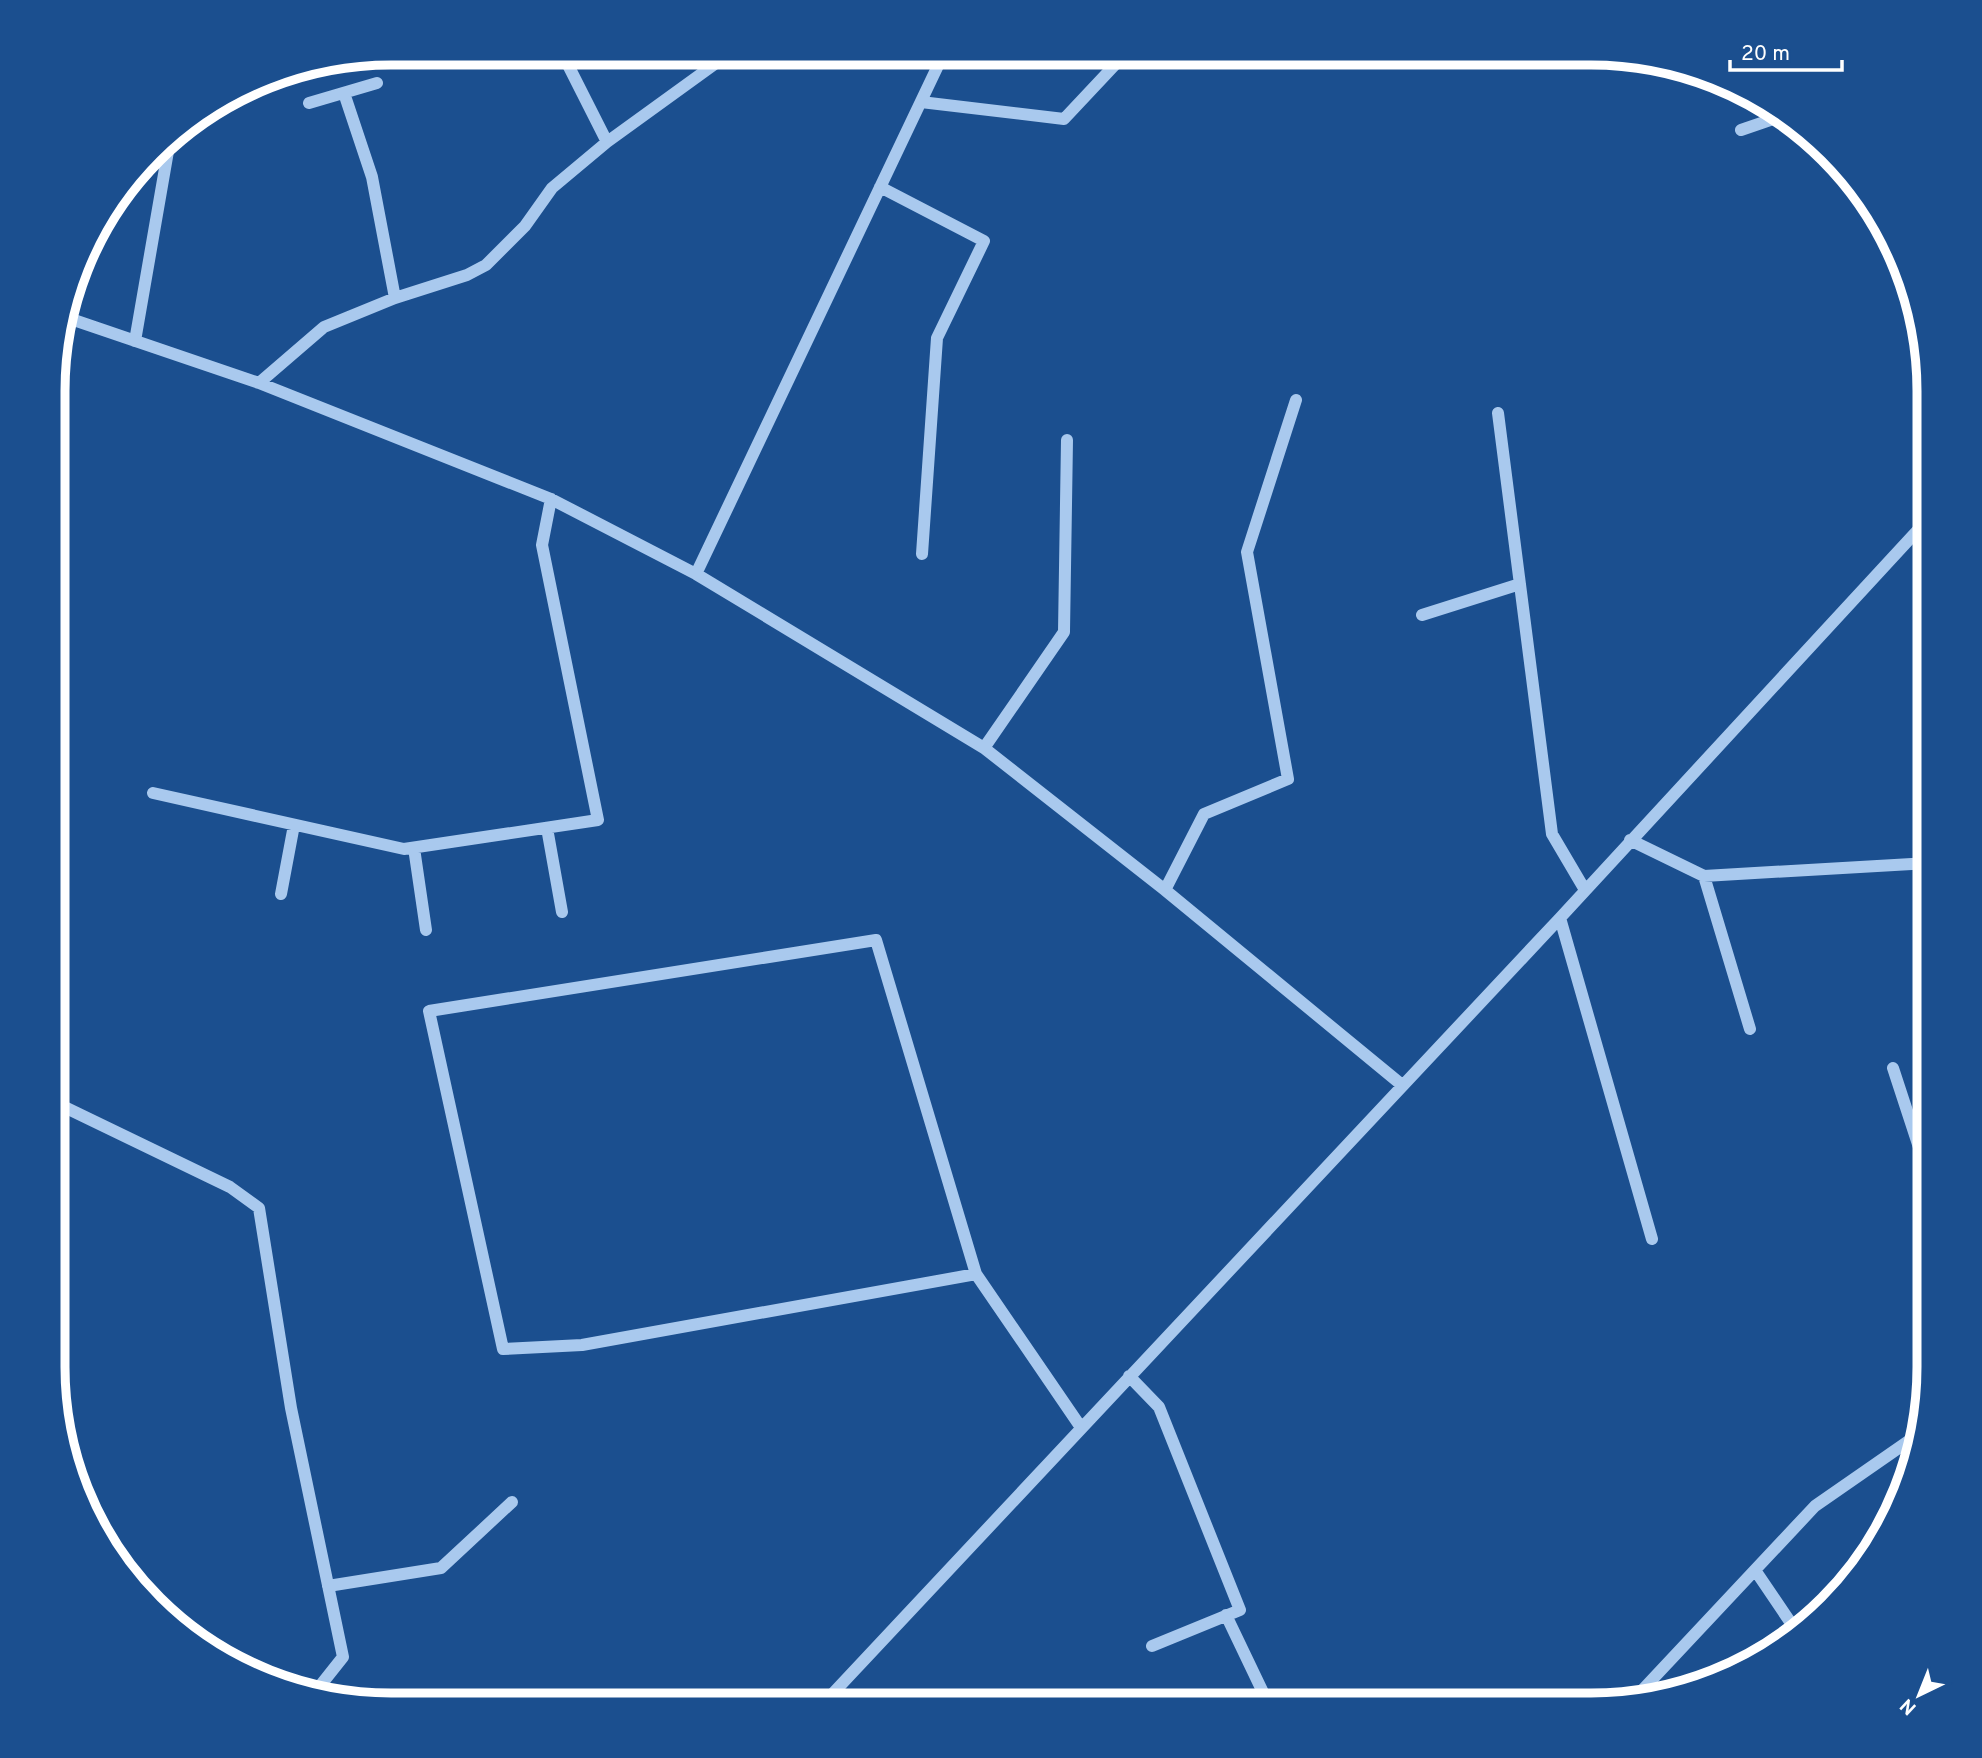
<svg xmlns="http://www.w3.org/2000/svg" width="1982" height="1758" viewBox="0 0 1982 1758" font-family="Overpass,sans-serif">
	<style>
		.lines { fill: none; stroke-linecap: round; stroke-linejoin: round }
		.minor { stroke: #a9c9ee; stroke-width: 12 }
		.rim { fill: none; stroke: #fff; stroke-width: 9 }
	</style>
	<rect width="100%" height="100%" fill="#1b4f8f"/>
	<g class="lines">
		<path class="minor" d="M 562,53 L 607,142
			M 344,93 L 372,177 L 395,298
			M 921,102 L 1064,119 L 1126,53
			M 309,103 L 377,83
			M 1741,130 L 1779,117
			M 880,187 L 984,241 L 937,338 L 922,554
			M 65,317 L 259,383 L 551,499 L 696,574 L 984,748 L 1165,890 L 1402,1085
			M 135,341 L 171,134
			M 259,383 L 324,327 L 395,298 L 467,275 L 486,265 L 525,226 L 552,188 L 607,142 L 730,53
			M 1498,413 L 1552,834 L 1585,890
			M 696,574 L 944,53
			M 1422,615 L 1520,584
			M 984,748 L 1064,632 L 1067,440
			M 153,793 L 404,849 L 598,820 L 542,545 L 551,499
			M 547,828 L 562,912
			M 1630,840 L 1704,876 L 1929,863
			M 414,848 L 426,930
			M 1704,876 L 1750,1029
			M 1165,890 L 1204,814 L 1288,779 L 1247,552 L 1296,400
			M 281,894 L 294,825
			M 1560,918 L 1652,1239
			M 1893,1068 L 1929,1178
			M 54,1102 L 230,1187 L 259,1208 L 291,1408 L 343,1657 L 316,1691
			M 976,1274 L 582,1345 L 503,1349 L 429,1011 L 876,940 L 976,1274 L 1080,1426
			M 1129,1376 L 1159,1407 L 1240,1610 L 1152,1646
			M 1755,1570 L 1797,1632
			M 328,1586 L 441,1568 L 512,1502
			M 1226,1615 L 1269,1705
			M 1633,1700 L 1815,1506 L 1913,1438
			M 822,1705 L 1560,918 L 1929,518"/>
	</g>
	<path d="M0 0H1982V1758H0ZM391 65H1591A326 326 0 0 1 1917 391V1367A326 326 0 0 1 1591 1693H391A326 326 0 0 1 65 1367V391A326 326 0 0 1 391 65Z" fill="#1b4f8f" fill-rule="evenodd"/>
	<path class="rim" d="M391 65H1591A326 326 0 0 1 1917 391V1367A326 326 0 0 1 1591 1693H391A326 326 0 0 1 65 1367V391A326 326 0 0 1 391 65Z"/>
	<g transform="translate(1919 1695) rotate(223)" stroke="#1b4f8f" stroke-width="5" paint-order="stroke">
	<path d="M0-5L12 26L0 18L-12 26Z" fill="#ffffff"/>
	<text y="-10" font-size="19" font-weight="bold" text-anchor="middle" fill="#ffffff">N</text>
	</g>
	<path d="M1730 60v10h112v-10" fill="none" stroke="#ffffff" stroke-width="3.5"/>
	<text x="1741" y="60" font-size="21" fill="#ffffff" stroke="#1b4f8f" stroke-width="5" paint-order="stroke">20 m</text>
</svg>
